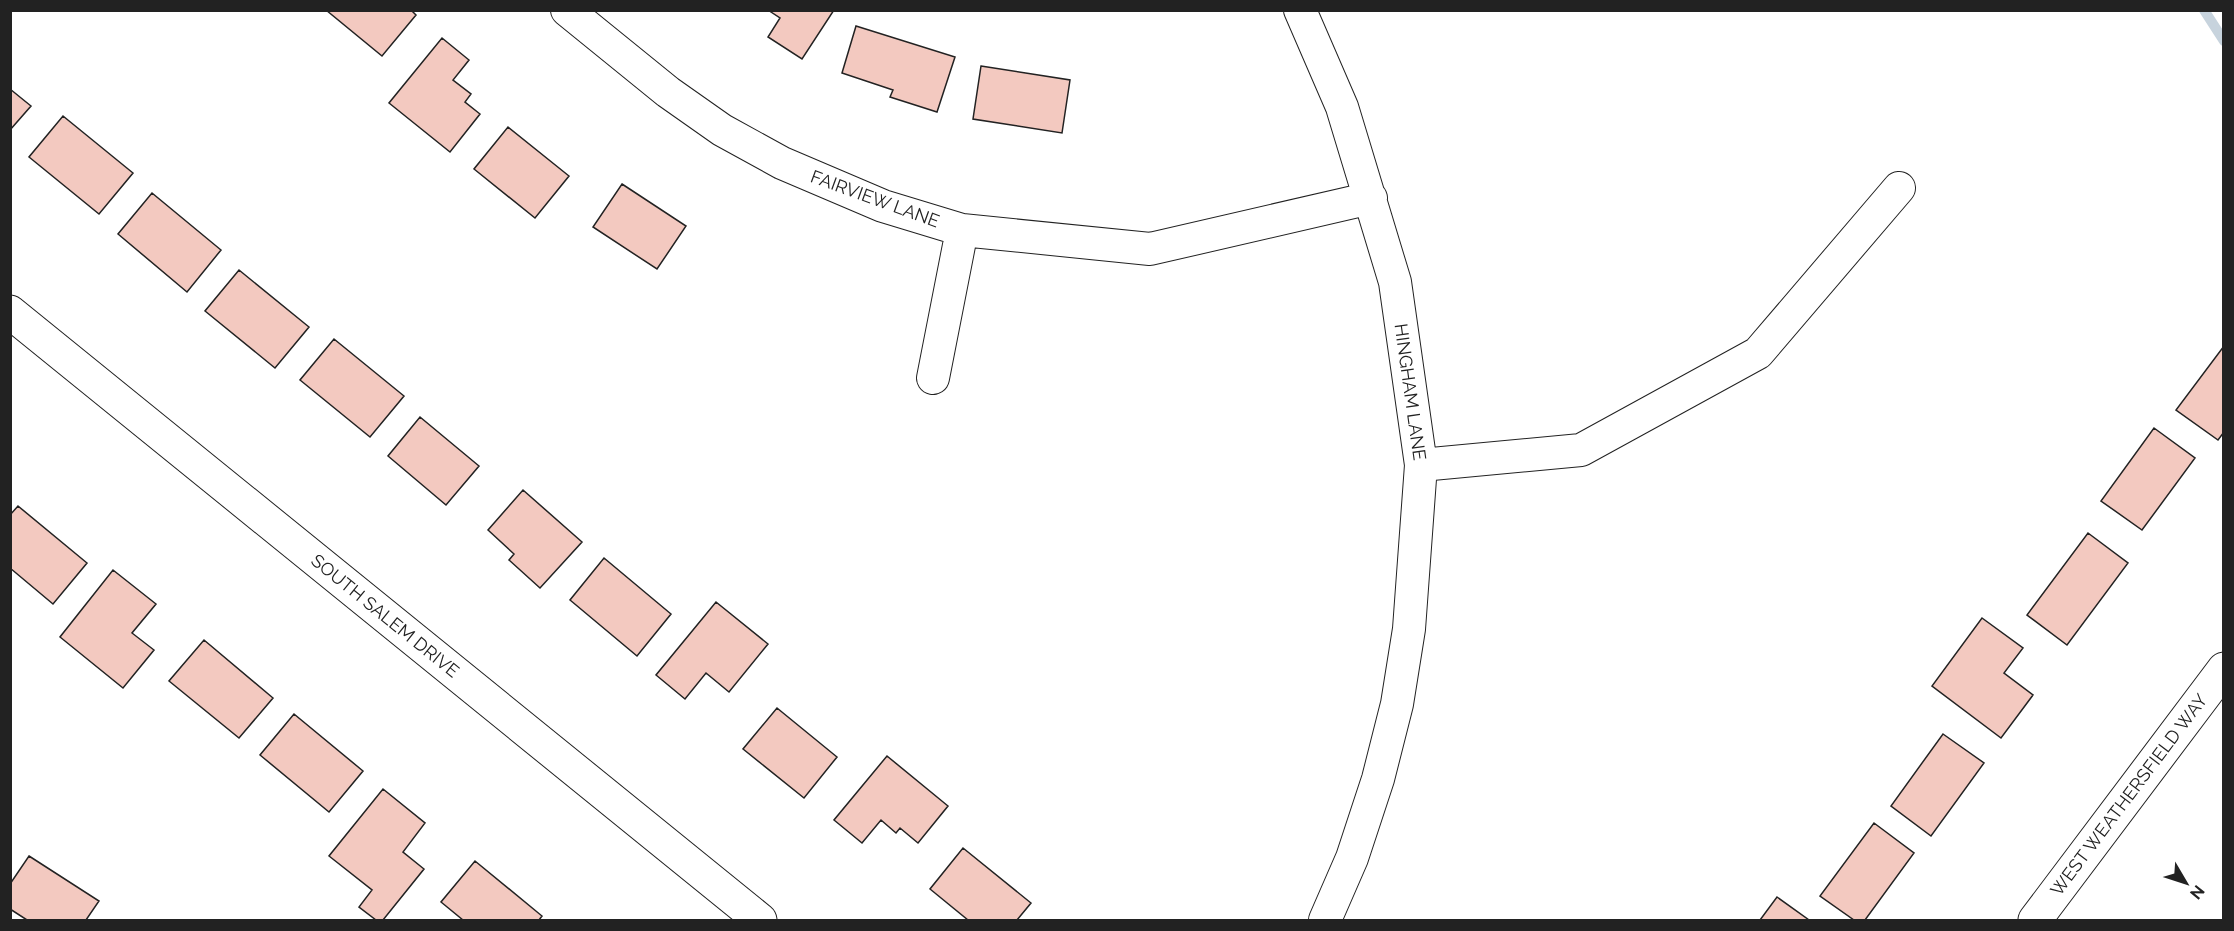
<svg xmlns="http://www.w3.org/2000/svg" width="2234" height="931" viewBox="0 0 2234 931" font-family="Raleway,sans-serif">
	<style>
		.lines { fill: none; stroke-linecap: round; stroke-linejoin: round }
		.stream { stroke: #c7d3dd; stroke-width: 10 }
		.building { fill: #f3c9c0; stroke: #222; stroke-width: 1.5 }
		.minor-casing { stroke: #222; stroke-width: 34 }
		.tertiary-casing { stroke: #222; stroke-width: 35 }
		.minor { stroke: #fff; stroke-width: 32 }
		.tertiary { stroke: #fff; stroke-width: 33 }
		.labels { text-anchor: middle; stroke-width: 4.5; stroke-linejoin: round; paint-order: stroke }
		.street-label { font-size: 18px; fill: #222; stroke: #fff }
	</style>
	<rect width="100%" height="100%" fill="#fff"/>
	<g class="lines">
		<path class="stream" d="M 2204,10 L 2224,41"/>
	</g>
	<path class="building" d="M 326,10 L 411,10 L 416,15 L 382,56 Z
		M 768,10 L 834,10 L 802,59 L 768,37 L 780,18 Z
		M 856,26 L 955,57 L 937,112 L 890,97 L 893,90 L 842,73 Z
		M 442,38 L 469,60 L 453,80 L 471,94 L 465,102 L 480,114 L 450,152 L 389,103 Z
		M 981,66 L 1070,80 L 1062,133 L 973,119 Z
		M 10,89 L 31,106 L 10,130 Z
		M 63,116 L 133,173 L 99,214 L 29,157 Z
		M 508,127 L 569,176 L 535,218 L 474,169 Z
		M 622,184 L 686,226 L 657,269 L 593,227 Z
		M 152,193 L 221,250 L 187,292 L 118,234 Z
		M 239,270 L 309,327 L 275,368 L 205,311 Z
		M 334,339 L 404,396 L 370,437 L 300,380 Z
		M 2224,346 L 2224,432 L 2218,440 L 2176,410 Z
		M 420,417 L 479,466 L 446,505 L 388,456 Z
		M 2154,428 L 2195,458 L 2142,530 L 2101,501 Z
		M 523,490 L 582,542 L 540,588 L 509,560 L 514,554 L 488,530 Z
		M 18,506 L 87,563 L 53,604 L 10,568 L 10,515 Z
		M 2088,533 L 2128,563 L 2067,645 L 2027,615 Z
		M 604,558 L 671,614 L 637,656 L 570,600 Z
		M 113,570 L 156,604 L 132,633 L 154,650 L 123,688 L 60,637 Z
		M 716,602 L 768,644 L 729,692 L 706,673 L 685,699 L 656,675 Z
		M 1982,618 L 2023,648 L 2004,673 L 2033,695 L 2001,738 L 1932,686 Z
		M 204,640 L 273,698 L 239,738 L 169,681 Z
		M 777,708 L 837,757 L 804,798 L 743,749 Z
		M 294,714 L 363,771 L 329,812 L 260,755 Z
		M 1943,734 L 1984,763 L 1931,836 L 1891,806 Z
		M 887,756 L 948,806 L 918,843 L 900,828 L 896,833 L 881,820 L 862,843 L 834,820 Z
		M 383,789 L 425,823 L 403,852 L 424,869 L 383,920 L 376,920 L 359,907 L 372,890 L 329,856 Z
		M 1874,823 L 1914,853 L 1865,920 L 1854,920 L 1820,896 Z
		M 963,848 L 1031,903 L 1017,920 L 968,920 L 930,889 Z
		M 29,856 L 99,901 L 86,920 L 27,920 L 10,909 L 10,884 Z
		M 475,861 L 542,916 L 539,920 L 463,920 L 441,902 Z
		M 1777,897 L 1809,920 L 1760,920 Z"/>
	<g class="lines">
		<defs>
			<path id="minor" d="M 567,10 L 668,92 L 722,130 L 782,163 L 883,206 L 962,230 L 1150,249 L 1371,198
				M 1300,10 L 1342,107 L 1395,282 L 1421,465 L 1409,629 L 1397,704 L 1378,779 L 1352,858 L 1325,920
				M 933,378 L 962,230
				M 1421,465 L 1581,450 L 1758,353 L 1899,188"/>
			<path id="tertiary" d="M 10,312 L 760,920
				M 2035,920 L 2224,669"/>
		</defs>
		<use href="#minor" class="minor-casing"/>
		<use href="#tertiary" class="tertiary-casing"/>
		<use href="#minor" class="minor"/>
		<use href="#tertiary" class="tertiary"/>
	</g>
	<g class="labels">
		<g class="street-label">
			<text transform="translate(875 199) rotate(20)" y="6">FAIRVIEW LANE</text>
			<text transform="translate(1410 392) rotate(82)" y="6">HINGHAM LANE</text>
			<text transform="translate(385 616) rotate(39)" y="6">SOUTH SALEM DRIVE</text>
			<text transform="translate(2129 795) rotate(-53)" y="6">WEST WEATHERSFIELD WAY</text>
		</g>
	</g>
	<rect width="2234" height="931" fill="none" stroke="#222222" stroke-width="24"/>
	<g transform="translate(2186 883) rotate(129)" stroke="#ffffff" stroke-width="4.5" paint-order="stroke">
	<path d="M0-4.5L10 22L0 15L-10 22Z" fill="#222222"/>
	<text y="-9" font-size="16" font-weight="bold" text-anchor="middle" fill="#222222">N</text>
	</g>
</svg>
